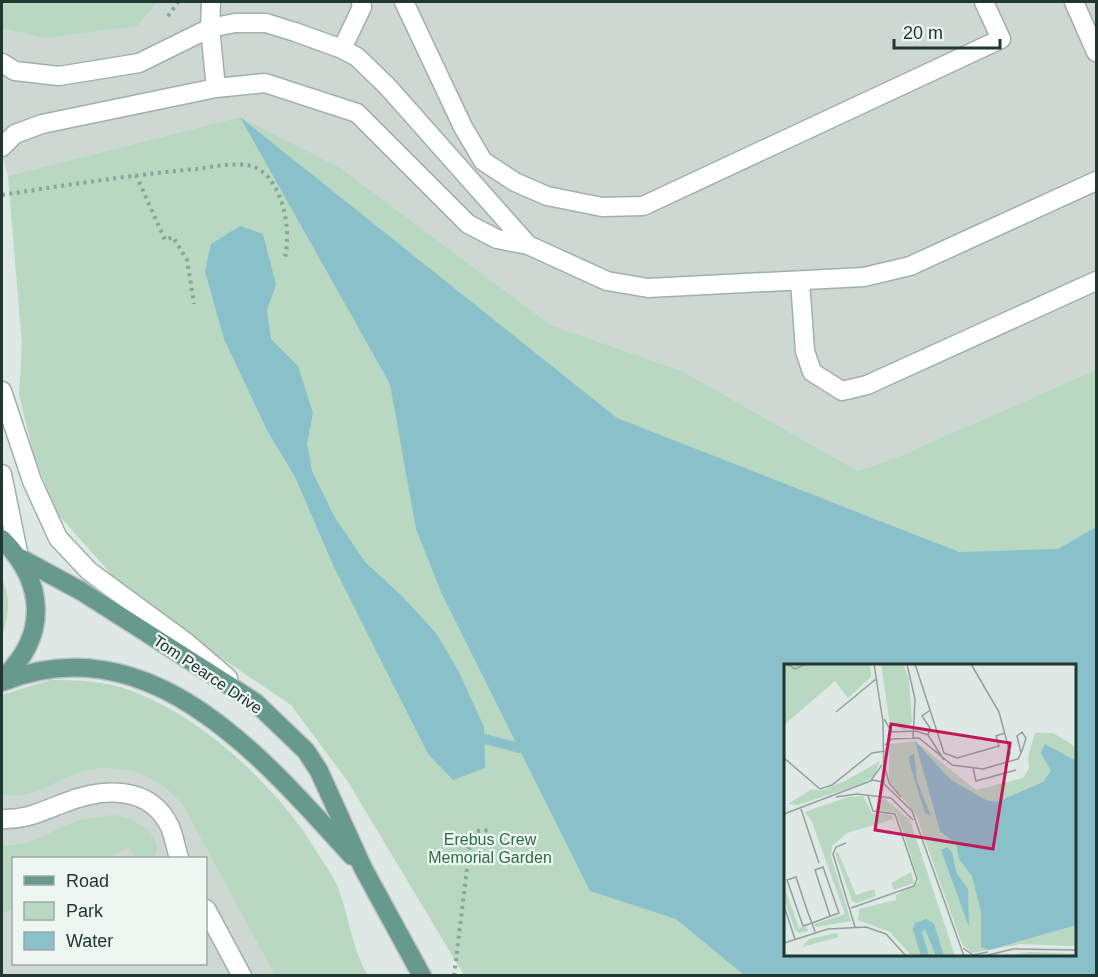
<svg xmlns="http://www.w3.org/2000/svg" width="1098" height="977" viewBox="0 0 1098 977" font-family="Helvetica,sans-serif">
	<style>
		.built { fill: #cdd8d3; fill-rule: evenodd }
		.green { fill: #b9d8c1; fill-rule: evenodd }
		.water { fill: #8ac0ca; fill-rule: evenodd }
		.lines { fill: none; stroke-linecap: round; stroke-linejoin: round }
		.stream { stroke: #8ac0ca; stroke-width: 10 }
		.minor-casing { stroke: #a2afab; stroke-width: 21 }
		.major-casing { stroke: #bcc3c1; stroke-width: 21 }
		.path { stroke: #81a99d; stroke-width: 4; stroke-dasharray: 3 4.5; stroke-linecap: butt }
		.minor { stroke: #fff; stroke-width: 18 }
		.major { stroke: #679a8d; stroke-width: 18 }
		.labels { text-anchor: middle; stroke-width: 4.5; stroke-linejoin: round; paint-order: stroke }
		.street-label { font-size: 16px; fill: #213731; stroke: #eef6f2 }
		.park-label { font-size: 16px; fill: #2f6a46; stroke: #eef6f2 }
		.inset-road { fill: none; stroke: #92a19c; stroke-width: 1.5 }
		.view { fill: #c2185b; fill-opacity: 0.15; stroke: #c2185b; stroke-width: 3 }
		.inset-edge { fill: none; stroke: #213731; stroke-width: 3 }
	</style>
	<rect width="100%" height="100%" fill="#dee8e4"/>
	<path class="built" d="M 2,2 L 1096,2 L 1096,370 L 895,458 L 858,471 L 682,371 L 551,325 L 466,262 L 240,117 L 8,176 L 2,153 Z
		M 51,680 L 108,684 L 132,691 L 161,705 L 208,735 L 248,769 L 277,797 L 305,832 L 336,884 L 354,950 L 367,975 L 2,976 L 2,695 ZM 14,858 L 206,858 L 206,964 L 14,964 Z"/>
	<path class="green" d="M 2,2 L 158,2 L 137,26 L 45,38 L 2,28 Z
		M 240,117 L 340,168 L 551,325 L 682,371 L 858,471 L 895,458 L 1096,370 L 1096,975 L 464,975 L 348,782 L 291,705 L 132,598 L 57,513 L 34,456 L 19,394 L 22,345 L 8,176 ZM 786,665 L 1076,665 L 1076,954 L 786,954 Z
		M 2,579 C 11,598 9,617 2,635 Z
		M 51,680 C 78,680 106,681 132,691 C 209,721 278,788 320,858 C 326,866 333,876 337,885 C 349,916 351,944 367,975 L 275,975 L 183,805 C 158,773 114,759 75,774 C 51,783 29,801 2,794 L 2,695 Z
		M 112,815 C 131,816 167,834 154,858 L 136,858 L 129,847 L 108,858 L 14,858 L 13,908 L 2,914 L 2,846 L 25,844 L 79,820 Z"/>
	<path class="water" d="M 240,117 L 617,418 L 959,552 L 1058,549 L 1096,527 L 1096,975 L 744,975 L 676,919 L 590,891 L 441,592 L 416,529 L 390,384 ZM 786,665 L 1076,665 L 1076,954 L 786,954 Z
		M 240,226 L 263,234 L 276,285 L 267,310 L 271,339 L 298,366 L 313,413 L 307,443 L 312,471 L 334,516 L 365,562 L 403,597 L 436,633 L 459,672 L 484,727 L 485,768 L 453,780 L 428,754 L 334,567 L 295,477 L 267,430 L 224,339 L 205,271 L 211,244 Z"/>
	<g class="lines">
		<path class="stream" d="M 485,739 L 519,748"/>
		<defs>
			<path id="minor" d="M 211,2 L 210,28 L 216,88
				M 404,2 L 463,127 L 483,161 L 515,182 L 547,196 L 602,207 L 643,206 L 1001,39 L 984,2
				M 1074,2 L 1096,52
				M 342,49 L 362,7 L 361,2
				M 2,63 L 15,71 L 59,76 L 139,63 L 210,28 L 235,23 L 266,23 L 295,32 L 342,49 L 357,57 L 387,86 L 528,245
				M 2,147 L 15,134 L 42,124 L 216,88 L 265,83 L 357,113 L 468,224 L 497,239 L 528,245 L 607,281 L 648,288 L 864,277 L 910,266 L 1096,181
				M 800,281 L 805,351 L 812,372 L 842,391 L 867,385 L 1096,281
				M 2,391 L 32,481 L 58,538 L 89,571 L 187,643 L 228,678
				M 2,474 L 19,557
				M 2,819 C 26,820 42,811 64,803 C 101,788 150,784 170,827 C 174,837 176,848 179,858
				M 206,909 L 242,976"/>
			<path id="major" d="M 2,539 C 45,582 49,635 3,678
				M 20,558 L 81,591 L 255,702 L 306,751 L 319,771 L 363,868 L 422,976
				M 2,682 C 150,623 262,757 352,856"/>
		</defs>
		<use href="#minor" class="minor-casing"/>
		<use href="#major" class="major-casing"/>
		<path class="path" d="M 168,16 L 178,2
			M 136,175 L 165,240 L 173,237 L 187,260 L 194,304
			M 2,195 C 66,185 131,175 196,169 C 213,167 234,162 251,166 C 282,174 292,230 285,257
			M 454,976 L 471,835 L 474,831 L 491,830"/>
		<use href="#minor" class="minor"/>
		<use href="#major" class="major"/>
	</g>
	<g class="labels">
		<g class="street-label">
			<text transform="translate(208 674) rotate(34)" y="6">Tom Pearce Drive</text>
		</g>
		<g class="park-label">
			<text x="490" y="845">Erebus Crew<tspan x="490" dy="18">Memorial Garden</tspan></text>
		</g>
	</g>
	<g transform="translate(784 664)">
		<rect width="292" height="292" fill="#dee8e4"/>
		<path d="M 0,0 L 86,0 L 87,13 L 64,34 L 51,17 L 0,61 ZM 97,0 L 119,0 L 125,15 L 128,58 L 122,66 L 106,60 ZM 251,69 L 269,69 L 292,83 L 292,282 L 236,280 L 188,289 L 178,280 L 132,151 L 105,117 L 105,80 L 131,77 L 192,126 L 239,114 L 245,105 L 244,93 ZM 96,97 L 91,110 L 80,119 L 14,141 L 4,140 L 28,125 L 37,127 L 61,117 ZM 79,132 L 88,149 L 108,151 L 110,155 L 63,169 L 48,182 L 47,193 L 67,257 L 32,263 L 30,260 L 61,250 L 28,158 L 21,148 L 64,133 ZM 101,135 L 126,156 L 171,292 L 128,292 L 106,268 L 74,256 L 75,245 L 112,236 L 112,231 L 135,218 L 113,149 L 92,145 L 94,136 ZM 54,188 L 72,231 L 90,225 L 92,232 L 73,239 L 68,237 L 51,189 ZM 127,208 L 130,219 L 110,226 L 107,219 ZM 0,222 L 15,264 L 22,262 L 24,267 L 15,269 L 11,266 L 0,236 ZM 53,269 L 55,273 L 18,283 L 25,275 ZM 246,288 L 292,290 L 292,292 L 218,292 Z" fill="#b9d8c1"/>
		<path d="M 131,77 L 167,116 L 202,136 L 213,138 L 259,118 L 267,107 L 257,89 L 261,80 L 292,97 L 292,261 L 205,286 L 197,283 L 197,248 L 188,212 L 175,195 L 172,180 L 156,167 ZM 130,89 L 133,117 L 147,152 L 141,149 L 126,101 L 125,93 ZM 163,183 L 168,188 L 173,210 L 184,225 L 185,263 L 157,186 ZM 142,255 L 150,260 L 160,292 L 152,292 L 141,265 L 138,268 L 145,292 L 137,292 L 129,266 L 131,259 Z" fill="#8ac0ca"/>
		<path class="inset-road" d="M 3,0 L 11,5 L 22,0M 90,0 L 99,58 L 100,120M 123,0 L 131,35 L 129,74M 131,0 L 160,89 L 173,94 L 215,82 L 212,72 L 221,69M 187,0 L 215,48 L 226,89 L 223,98M 52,48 L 92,15M 100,55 L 108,68 L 132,67 L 144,71 L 160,96M 144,71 L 146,64 L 138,52 L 145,47M 101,81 L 108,75 L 135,74 L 168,101 L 199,105 L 234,95 L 237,89 L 239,84 L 242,74 L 238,68 L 233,72 L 237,89M 0,94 L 36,125 L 48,121 L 88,89 L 101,87M 101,104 L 105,119 L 117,133M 189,104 L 192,117 L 232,106M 87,116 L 98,101M 52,133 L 73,130 L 107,134 L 129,156M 17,145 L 35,199M 0,150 L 89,116 L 98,118 L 128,147 L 180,292M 62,179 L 52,183 L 49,190 L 71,263M 0,242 L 11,275M 67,244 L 130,222 L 133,215 L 111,150 L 89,147 L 84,132M 31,268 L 28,259 L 24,249 L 12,213 L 3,216 L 19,262 L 28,259 L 55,249 L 39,203 L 31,206 L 46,252M 0,279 L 44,265 L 82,263 L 102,270 L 122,292M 179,284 L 189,291 L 204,288M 200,292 L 229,285 L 293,286"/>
		<path class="view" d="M 107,60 L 226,79 L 209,185 L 91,166 Z"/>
		<rect width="292" height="292" class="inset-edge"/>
	</g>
	<rect width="1098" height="977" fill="none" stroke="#213731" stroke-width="6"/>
	<rect x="12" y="857" width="195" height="108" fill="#eef6f2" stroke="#9caaa5" stroke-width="1.5"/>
	<rect x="24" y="876" width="30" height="9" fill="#679a8d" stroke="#9caaa5" stroke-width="1.5"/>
	<text x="66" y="887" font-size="18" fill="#213731">Road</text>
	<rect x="24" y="902" width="30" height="18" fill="#b9d8c1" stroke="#9caaa5" stroke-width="1.5"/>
	<text x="66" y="917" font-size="18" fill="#213731">Park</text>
	<rect x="24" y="932" width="30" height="18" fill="#8ac0ca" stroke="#9caaa5" stroke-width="1.5"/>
	<text x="66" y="947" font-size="18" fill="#213731">Water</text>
	<path d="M894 39v9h106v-9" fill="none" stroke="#213731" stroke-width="3"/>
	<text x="903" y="39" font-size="18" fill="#213731" stroke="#eef6f2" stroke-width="4.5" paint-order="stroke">20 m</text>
</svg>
